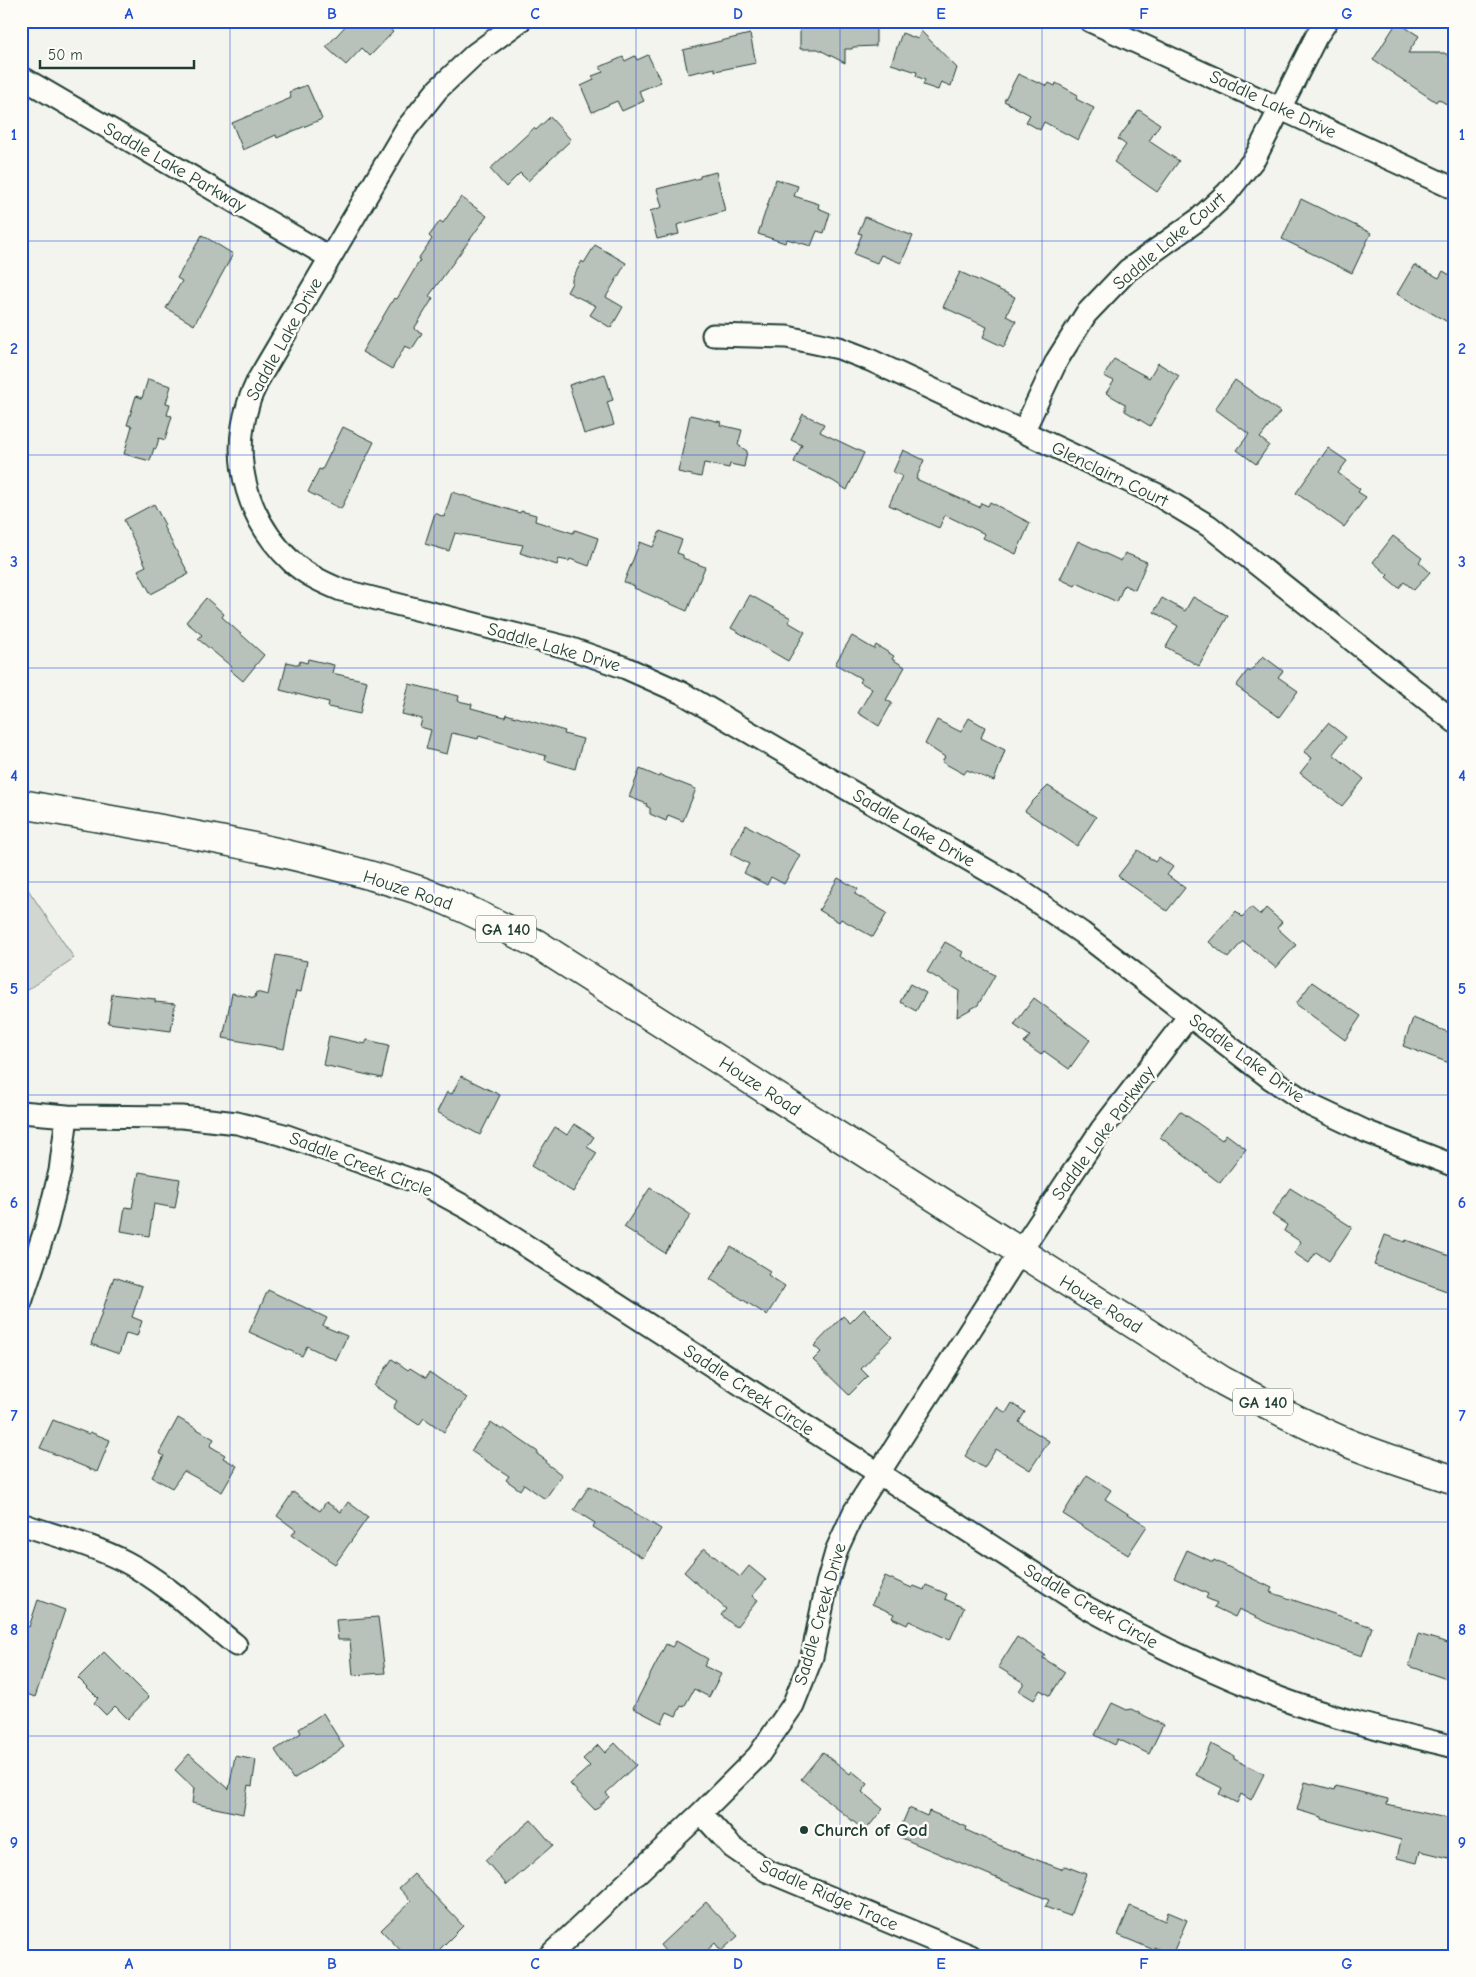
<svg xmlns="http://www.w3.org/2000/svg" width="1476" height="1977" viewBox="0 0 1476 1977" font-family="'Comic Neue',sans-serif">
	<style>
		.green { fill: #d1d6d1; stroke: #788a82 }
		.building { fill: #b9c1bb; stroke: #1f3d34 }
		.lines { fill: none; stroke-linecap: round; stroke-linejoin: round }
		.minor-casing { stroke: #1f3d34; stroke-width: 25 }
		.major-casing { stroke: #1f3d34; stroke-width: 31 }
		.minor { stroke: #fdfcf7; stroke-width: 21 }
		.major { stroke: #fdfcf7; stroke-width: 28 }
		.grid { fill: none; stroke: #1d4ed8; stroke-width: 1; stroke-opacity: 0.55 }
		.poi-dot { fill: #1f3d34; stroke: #fdfcf7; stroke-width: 2 }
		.labels { text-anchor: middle; stroke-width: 5; stroke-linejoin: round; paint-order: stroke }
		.shield { fill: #fdfcf7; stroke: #62766e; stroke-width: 1 }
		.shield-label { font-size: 16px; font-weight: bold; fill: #1f3d34 }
		.street-label { font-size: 18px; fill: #1f3d34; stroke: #fdfcf7 }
		.poi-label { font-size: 18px; font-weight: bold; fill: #1f3d34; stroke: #fdfcf7; text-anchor: start }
		.neatline { fill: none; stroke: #1d4ed8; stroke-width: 2 }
		.grid-label { font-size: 16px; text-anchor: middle; font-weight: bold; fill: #1d4ed8 }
	</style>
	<rect width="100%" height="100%" fill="#f4f4ef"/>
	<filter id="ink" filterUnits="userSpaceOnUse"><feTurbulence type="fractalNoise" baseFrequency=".02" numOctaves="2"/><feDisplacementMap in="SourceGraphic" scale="10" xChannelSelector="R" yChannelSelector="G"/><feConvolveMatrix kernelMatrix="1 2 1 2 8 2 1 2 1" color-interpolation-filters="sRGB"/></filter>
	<g filter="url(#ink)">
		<path class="green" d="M 21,879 L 74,958 L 21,994 Z"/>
		<path class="building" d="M 350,21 L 398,21 L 390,29 L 393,32 L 370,56 L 362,48 L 346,65 L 326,47 Z
			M 800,21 L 876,21 L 876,46 L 853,47 L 852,49 L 845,49 L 845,63 L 818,49 L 800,49 Z
			M 1397,22 L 1419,36 L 1408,53 L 1444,53 L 1448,55 L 1452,62 L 1452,71 L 1455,73 L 1455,109 L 1438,99 L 1436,102 L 1373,60 Z
			M 921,31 L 957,68 L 951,86 L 941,82 L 938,90 L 923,85 L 925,80 L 916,76 L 917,72 L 891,64 L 902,33 L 918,39 Z
			M 750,34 L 756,63 L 715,71 L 715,68 L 688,74 L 683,50 Z
			M 648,55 L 661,82 L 639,91 L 644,101 L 622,111 L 617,101 L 592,112 L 581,86 L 594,80 L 592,76 L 603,72 L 600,67 L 623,57 L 625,61 L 635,56 L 637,60 Z
			M 1018,74 L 1038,83 L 1039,82 L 1047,86 L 1049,83 L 1055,86 L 1056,83 L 1078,95 L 1076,99 L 1094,108 L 1078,140 L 1044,122 L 1040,130 L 1026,122 L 1030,115 L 1004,101 Z
			M 307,85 L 322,119 L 277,138 L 276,135 L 243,150 L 232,123 L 291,98 L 289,92 Z
			M 1139,110 L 1160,124 L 1149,141 L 1179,161 L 1157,192 L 1114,162 L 1126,145 L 1118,139 Z
			M 550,117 L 571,140 L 528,181 L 520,173 L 506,187 L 490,169 L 534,128 L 536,130 Z
			M 716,172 L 725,211 L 677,225 L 679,234 L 657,239 L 650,211 L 662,207 L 657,189 L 700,178 L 700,176 Z
			M 776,179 L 798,186 L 794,196 L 819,204 L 818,208 L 830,213 L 824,233 L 817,231 L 811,246 L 787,239 L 785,243 L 758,234 Z
			M 461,197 L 487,216 L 429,296 L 433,298 L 414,329 L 422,333 L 412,349 L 405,346 L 392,369 L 362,352 L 394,298 L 397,299 L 420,260 L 418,259 L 432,239 L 429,236 L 440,221 L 443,223 Z
			M 1301,199 L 1371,233 L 1352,273 L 1282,239 Z
			M 865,217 L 913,236 L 901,263 L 881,255 L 877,263 L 854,254 L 862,234 L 858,233 Z
			M 202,235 L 233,254 L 194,325 L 166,308 L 182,281 L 177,278 Z
			M 595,245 L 626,263 L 606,297 L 623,307 L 611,328 L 590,315 L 596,306 L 567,292 L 572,283 L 572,279 L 582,261 L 584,263 Z
			M 1414,265 L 1439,278 L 1443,271 L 1455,278 L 1455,326 L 1397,294 Z
			M 960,272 L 1015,297 L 1006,316 L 1016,321 L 1004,347 L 983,337 L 987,327 L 943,307 Z
			M 1114,359 L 1149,378 L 1158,363 L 1179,376 L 1150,426 L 1125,411 L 1125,404 L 1106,393 L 1114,381 L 1104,376 Z
			M 605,374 L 613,400 L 607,402 L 614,425 L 584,434 L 569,385 Z
			M 148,379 L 171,386 L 166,403 L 170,404 L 167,415 L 172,416 L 165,440 L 159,438 L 156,449 L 154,448 L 150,461 L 124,454 L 132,426 L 127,425 L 136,396 L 142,398 Z
			M 1235,380 L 1280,412 L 1260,438 L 1269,445 L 1256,464 L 1237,450 L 1249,434 L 1215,409 Z
			M 803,414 L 824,424 L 820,432 L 864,453 L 847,490 L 833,481 L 794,462 L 802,445 L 791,440 Z
			M 690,415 L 721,422 L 720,425 L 742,430 L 738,445 L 747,451 L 744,467 L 730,464 L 729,468 L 704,463 L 701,477 L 678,472 Z
			M 343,427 L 374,442 L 341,509 L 308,492 L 319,469 L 322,470 Z
			M 1328,448 L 1347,461 L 1338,473 L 1360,489 L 1358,492 L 1366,497 L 1344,527 L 1296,493 Z
			M 903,450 L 924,460 L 916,479 L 979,507 L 981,503 L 988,506 L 990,502 L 1030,523 L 1016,554 L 983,538 L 985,534 L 945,515 L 939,528 L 889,505 L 902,476 L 893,472 Z
			M 452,492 L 520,513 L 521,511 L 536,515 L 535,521 L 573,533 L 575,530 L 598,538 L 589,566 L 570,559 L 569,561 L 559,559 L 557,565 L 520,553 L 523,545 L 455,533 L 449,551 L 425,544 L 435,513 L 444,517 Z
			M 154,504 L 165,525 L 163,526 L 189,574 L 151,594 L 138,570 L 146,566 L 124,520 Z
			M 660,531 L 682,540 L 677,553 L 683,555 L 683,558 L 705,567 L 687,611 L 634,588 L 635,586 L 624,582 L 640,542 L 653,547 Z
			M 1393,536 L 1422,558 L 1419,562 L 1430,572 L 1414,590 L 1404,582 L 1399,588 L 1386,577 L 1388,575 L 1373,562 Z
			M 1078,541 L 1121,561 L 1125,553 L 1147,562 L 1135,590 L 1124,585 L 1117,602 L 1077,583 L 1075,586 L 1060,579 Z
			M 750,595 L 791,618 L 788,622 L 805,632 L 788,661 L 731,628 Z
			M 1193,597 L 1228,616 L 1199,666 L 1166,647 L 1178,626 L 1154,612 L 1162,598 L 1185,611 Z
			M 206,598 L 224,614 L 222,617 L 264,655 L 243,681 L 230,670 L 232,667 L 198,639 L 202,635 L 186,622 Z
			M 852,636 L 874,649 L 876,645 L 894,656 L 892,659 L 905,667 L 886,700 L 892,703 L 879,726 L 858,713 L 872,689 L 860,682 L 862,679 L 835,664 Z
			M 1263,656 L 1283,671 L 1278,677 L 1298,691 L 1279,717 L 1236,686 L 1248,670 L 1250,672 Z
			M 308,659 L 334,665 L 332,673 L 367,681 L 360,714 L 328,707 L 329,702 L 280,690 L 287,662 L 299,665 L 300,661 L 307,663 Z
			M 409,684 L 459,696 L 458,701 L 472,704 L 471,708 L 505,717 L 506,714 L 565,731 L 564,734 L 583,739 L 575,769 L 545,760 L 546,756 L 479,736 L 478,739 L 452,733 L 447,754 L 426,749 L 431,730 L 420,727 L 422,719 L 402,714 Z
			M 969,718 L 985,727 L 981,738 L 1005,750 L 994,781 L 967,770 L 964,774 L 942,762 L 945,757 L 925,744 L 937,720 L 961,732 Z
			M 1328,723 L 1346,737 L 1333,754 L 1364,779 L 1342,806 L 1300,773 L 1312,758 L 1304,752 Z
			M 640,769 L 659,777 L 660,775 L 696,789 L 683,821 L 668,815 L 666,821 L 650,814 L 650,808 L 646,806 L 647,804 L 629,797 Z
			M 1048,786 L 1096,817 L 1077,846 L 1025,811 L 1031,803 Z
			M 746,825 L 800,855 L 784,884 L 771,877 L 767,885 L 744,873 L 749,864 L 730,854 Z
			M 1138,850 L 1155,862 L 1159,857 L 1173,867 L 1167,875 L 1185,888 L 1167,911 L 1118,876 Z
			M 838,878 L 858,889 L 855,894 L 887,913 L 873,937 L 841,919 L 839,922 L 819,910 Z
			M 1251,907 L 1260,915 L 1266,908 L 1282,922 L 1277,928 L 1296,945 L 1276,968 L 1243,941 L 1228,958 L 1209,942 L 1236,911 L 1242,917 Z
			M 945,942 L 963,952 L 961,956 L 995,975 L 978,1005 L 957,1017 L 959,991 L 927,972 Z
			M 276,955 L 307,961 L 301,992 L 296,991 L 284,1049 L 223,1038 L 232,993 L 255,998 L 256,992 L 268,995 Z
			M 1312,982 L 1361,1016 L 1345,1040 L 1296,1004 Z
			M 910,984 L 926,993 L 916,1011 L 900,1002 Z
			M 112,994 L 155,999 L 155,1002 L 175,1004 L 171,1031 L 108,1023 Z
			M 1034,998 L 1090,1040 L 1069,1069 L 1044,1051 L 1041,1055 L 1024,1043 L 1030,1036 L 1014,1025 Z
			M 1413,1018 L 1455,1035 L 1455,1065 L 1403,1046 Z
			M 329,1036 L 365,1044 L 367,1040 L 389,1045 L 382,1078 L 323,1065 Z
			M 461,1076 L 500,1095 L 480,1135 L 437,1112 L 447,1092 L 452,1094 Z
			M 1180,1111 L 1222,1140 L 1226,1134 L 1246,1149 L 1220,1183 L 1160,1137 Z
			M 574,1124 L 594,1137 L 587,1147 L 597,1153 L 573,1192 L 531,1166 L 555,1127 L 567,1135 Z
			M 139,1172 L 180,1179 L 175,1208 L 154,1204 L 149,1236 L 121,1231 L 125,1207 L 132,1208 Z
			M 650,1188 L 691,1215 L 665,1253 L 624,1227 Z
			M 1290,1188 L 1352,1227 L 1329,1261 L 1316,1252 L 1309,1263 L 1294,1253 L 1301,1242 L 1284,1231 L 1287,1225 L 1272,1215 Z
			M 1385,1235 L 1405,1242 L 1406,1240 L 1455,1258 L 1455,1294 L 1374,1265 Z
			M 731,1247 L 770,1271 L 768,1275 L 785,1286 L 767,1315 L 710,1279 Z
			M 114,1277 L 142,1286 L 132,1317 L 142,1321 L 137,1336 L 126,1333 L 119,1354 L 91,1344 Z
			M 268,1290 L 327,1318 L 323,1326 L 347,1336 L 336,1360 L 307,1346 L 302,1356 L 249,1332 Z
			M 864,1309 L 892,1337 L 861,1369 L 868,1376 L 849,1395 L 813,1360 L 821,1352 L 814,1346 L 843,1316 L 850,1323 Z
			M 392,1359 L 408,1370 L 410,1368 L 426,1378 L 429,1372 L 467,1398 L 444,1432 L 424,1418 L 419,1425 L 393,1408 L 397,1401 L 374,1386 Z
			M 1012,1403 L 1025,1412 L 1019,1422 L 1049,1441 L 1030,1470 L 996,1449 L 984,1468 L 965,1456 L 997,1407 L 1006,1413 Z
			M 178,1418 L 214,1439 L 210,1446 L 225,1455 L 223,1458 L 237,1466 L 222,1492 L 184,1471 L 172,1488 L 152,1477 L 164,1456 L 159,1453 Z
			M 53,1420 L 89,1434 L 90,1432 L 110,1440 L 97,1472 L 40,1448 Z
			M 491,1422 L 502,1430 L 503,1428 L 538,1452 L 537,1454 L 547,1461 L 546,1463 L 562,1475 L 545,1499 L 524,1484 L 520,1490 L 506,1480 L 509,1476 L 471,1451 Z
			M 1087,1475 L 1111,1490 L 1105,1499 L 1147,1526 L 1128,1555 L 1063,1514 Z
			M 589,1486 L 606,1495 L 661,1529 L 643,1558 L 593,1527 L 595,1523 L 574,1510 Z
			M 293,1492 L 320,1511 L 326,1502 L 341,1512 L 348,1502 L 368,1517 L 335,1564 L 292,1535 L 296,1530 L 277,1516 Z
			M 704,1548 L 740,1577 L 749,1566 L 766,1580 L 752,1596 L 758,1600 L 736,1627 L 721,1615 L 726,1609 L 684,1572 Z
			M 1187,1550 L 1213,1562 L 1214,1560 L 1272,1588 L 1270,1592 L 1372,1627 L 1362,1656 L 1277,1627 L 1239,1609 L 1235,1617 L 1214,1607 L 1217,1603 L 1206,1598 L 1208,1594 L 1174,1578 Z
			M 885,1576 L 912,1588 L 914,1586 L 924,1590 L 926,1585 L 947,1594 L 945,1599 L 964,1608 L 950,1640 L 909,1621 L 907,1625 L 892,1618 L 894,1614 L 872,1604 Z
			M 38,1600 L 65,1610 L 35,1697 L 21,1692 L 21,1625 L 29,1627 Z
			M 378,1617 L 385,1673 L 353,1675 L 350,1640 L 338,1640 L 336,1620 Z
			M 1418,1634 L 1455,1645 L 1455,1682 L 1409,1666 Z
			M 1017,1637 L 1045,1655 L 1043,1658 L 1065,1672 L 1050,1696 L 1040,1690 L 1034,1700 L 1019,1691 L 1024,1683 L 998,1667 Z
			M 676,1641 L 708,1659 L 704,1666 L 721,1674 L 709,1697 L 694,1689 L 684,1707 L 681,1706 L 676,1716 L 667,1712 L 662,1723 L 633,1708 L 666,1644 L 672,1647 Z
			M 104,1652 L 149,1697 L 128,1719 L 115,1706 L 106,1715 L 94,1703 L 98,1698 L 78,1678 Z
			M 1112,1703 L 1127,1710 L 1131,1709 L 1163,1725 L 1149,1754 L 1118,1739 L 1115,1745 L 1095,1735 Z
			M 323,1713 L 344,1747 L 293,1779 L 275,1750 L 301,1733 L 299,1729 Z
			M 615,1743 L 636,1765 L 606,1793 L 609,1797 L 595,1810 L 570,1784 L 590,1766 L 583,1759 L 598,1745 L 605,1753 Z
			M 1211,1744 L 1234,1756 L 1234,1759 L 1264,1774 L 1251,1800 L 1241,1794 L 1237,1803 L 1219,1794 L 1222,1788 L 1196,1775 Z
			M 823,1752 L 850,1774 L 852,1771 L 868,1784 L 862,1792 L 883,1809 L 865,1831 L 801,1779 Z
			M 189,1754 L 229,1789 L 235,1756 L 256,1760 L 252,1786 L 248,1785 L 243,1814 L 192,1803 L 194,1788 L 175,1770 Z
			M 1305,1782 L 1335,1790 L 1336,1786 L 1388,1799 L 1387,1805 L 1455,1820 L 1455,1832 L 1449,1858 L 1420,1851 L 1417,1863 L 1397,1858 L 1401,1840 L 1322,1819 L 1322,1817 L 1297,1810 Z
			M 909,1808 L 927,1816 L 929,1811 L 967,1827 L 966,1830 L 1003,1847 L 1061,1869 L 1065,1866 L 1086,1874 L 1070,1916 L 1045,1907 L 1049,1900 L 897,1836 Z
			M 531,1820 L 553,1845 L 507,1885 L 485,1860 Z
			M 414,1874 L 463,1926 L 433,1956 L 406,1956 L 381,1930 L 411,1901 L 399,1888 Z
			M 706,1902 L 738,1936 L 721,1951 L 715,1943 L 701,1956 L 669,1956 L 660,1945 Z
			M 1130,1906 L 1165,1921 L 1168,1912 L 1187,1920 L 1172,1955 L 1154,1947 L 1154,1950 L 1118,1935 Z"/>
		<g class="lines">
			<defs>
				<path id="minor" d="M 520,21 L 475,54 L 438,89 L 406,129 L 258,380 C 255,388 250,396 248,405 C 230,462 249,522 292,562 C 306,575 324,583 341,590 L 566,647 L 626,668 L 682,693 L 1014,886 L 1082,933 L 1270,1078 L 1312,1106 L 1365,1131 L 1455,1166
					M 1090,21 L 1455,189
					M 21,77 L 329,257
					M 713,335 L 787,337 L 839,348 L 870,360 L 1156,494 L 1209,526 L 1455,722
					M 1023,432 L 1057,360 L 1086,314 L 1128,270 L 1199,219 L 1227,193 L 1255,158 L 1316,37 L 1327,21
					M 21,1112 L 67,1116 L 182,1117 L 237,1123 L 284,1135 L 423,1184 L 469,1209 L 1086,1607 C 1149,1642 1214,1673 1282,1699 C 1338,1720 1397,1733 1455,1747
					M 21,1302 L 47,1224 L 60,1171 L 67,1116
					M 21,1524 C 56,1536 93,1545 126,1562 C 166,1583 201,1617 236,1645
					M 701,1813 L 732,1847 L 767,1871 L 971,1956
					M 549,1956 L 701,1813 L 758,1756 L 793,1705 L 812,1657 L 827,1584 L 837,1549 L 854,1512 L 1020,1252 L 1101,1130 L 1189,1016"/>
				<path id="major" d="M 21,804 C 150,827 280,847 406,886 C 452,900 494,923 537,944 L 1223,1381 C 1262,1402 1301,1423 1343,1441 C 1379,1456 1417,1468 1455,1480"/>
			</defs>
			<use href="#minor" class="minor-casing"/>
			<use href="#major" class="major-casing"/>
			<use href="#minor" class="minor"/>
			<use href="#major" class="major"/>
		</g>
	</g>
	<path class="grid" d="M 230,21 L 230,1956M 434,21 L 434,1956M 636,21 L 636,1956M 840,21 L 840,1956M 1042,21 L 1042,1956M 1245,21 L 1245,1956M 21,241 L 1455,241M 21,455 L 1455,455M 21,668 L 1455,668M 21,882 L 1455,882M 21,1095 L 1455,1095M 21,1309 L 1455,1309M 21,1522 L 1455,1522M 21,1736 L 1455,1736"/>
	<circle class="poi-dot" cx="804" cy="1830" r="5"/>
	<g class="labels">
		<g class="shield">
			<rect x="476" y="915.5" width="60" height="27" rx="4"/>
			<rect x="1233" y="1388.5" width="60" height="27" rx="4"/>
		</g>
		<g class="shield-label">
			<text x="506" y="935">GA 140</text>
			<text x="1263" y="1408">GA 140</text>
		</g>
		<g class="street-label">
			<text transform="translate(1273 104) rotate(25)" y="6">Saddle Lake Drive</text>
			<text transform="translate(175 167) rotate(30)" y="6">Saddle Lake Parkway</text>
			<text transform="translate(1169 241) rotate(-40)" y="6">Saddle Lake Court</text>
			<text transform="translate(284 339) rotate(-61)" y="6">Saddle Lake Drive</text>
			<text transform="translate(1110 474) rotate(26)" y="6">Glenclairn Court</text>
			<text transform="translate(554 647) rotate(16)" y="6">Saddle Lake Drive</text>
			<text transform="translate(914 828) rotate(30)" y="6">Saddle Lake Drive</text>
			<text transform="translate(408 890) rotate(18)" y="6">Houze Road</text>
			<text transform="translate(1247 1058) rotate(36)" y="6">Saddle Lake Drive</text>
			<text transform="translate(760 1086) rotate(33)" y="6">Houze Road</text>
			<text transform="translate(1103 1133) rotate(-54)" y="6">Saddle Lake Parkway</text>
			<text transform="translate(361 1164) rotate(21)" y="6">Saddle Creek Circle</text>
			<text transform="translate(1101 1304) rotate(32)" y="6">Houze Road</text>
			<text transform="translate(749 1390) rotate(33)" y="6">Saddle Creek Circle</text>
			<text transform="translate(1091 1606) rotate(30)" y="6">Saddle Creek Circle</text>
			<text transform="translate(820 1614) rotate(-74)" y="6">Saddle Creek Drive</text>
			<text transform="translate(829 1895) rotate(24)" y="6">Saddle Ridge Trace</text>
		</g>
		<g class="poi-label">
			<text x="814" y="1836">Church of God</text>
		</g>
	</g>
	<rect width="1476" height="1977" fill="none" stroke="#fdfcf7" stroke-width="55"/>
	<path d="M40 60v8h154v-8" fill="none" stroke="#1f3d34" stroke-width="2.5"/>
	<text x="48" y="60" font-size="15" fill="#1f3d34" stroke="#fdfcf7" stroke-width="4" paint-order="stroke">50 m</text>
	<rect x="28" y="28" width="1420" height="1922" class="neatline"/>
	<g class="grid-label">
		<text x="129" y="19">A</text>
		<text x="332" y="19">B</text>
		<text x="535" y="19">C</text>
		<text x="738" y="19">D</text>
		<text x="941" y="19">E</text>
		<text x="1144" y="19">F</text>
		<text x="1347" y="19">G</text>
		<text x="14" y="140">1</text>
		<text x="1462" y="140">1</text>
		<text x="14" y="354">2</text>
		<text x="1462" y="354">2</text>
		<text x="14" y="567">3</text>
		<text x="1462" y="567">3</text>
		<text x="14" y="781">4</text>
		<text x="1462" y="781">4</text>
		<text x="14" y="994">5</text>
		<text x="1462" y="994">5</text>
		<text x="14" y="1208">6</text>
		<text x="1462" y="1208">6</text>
		<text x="14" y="1421">7</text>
		<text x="1462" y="1421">7</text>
		<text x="14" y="1635">8</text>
		<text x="1462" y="1635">8</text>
		<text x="14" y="1848">9</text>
		<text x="1462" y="1848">9</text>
		<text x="129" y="1969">A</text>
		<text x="332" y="1969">B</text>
		<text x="535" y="1969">C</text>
		<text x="738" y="1969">D</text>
		<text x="941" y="1969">E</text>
		<text x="1144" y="1969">F</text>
		<text x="1347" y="1969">G</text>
	</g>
</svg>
